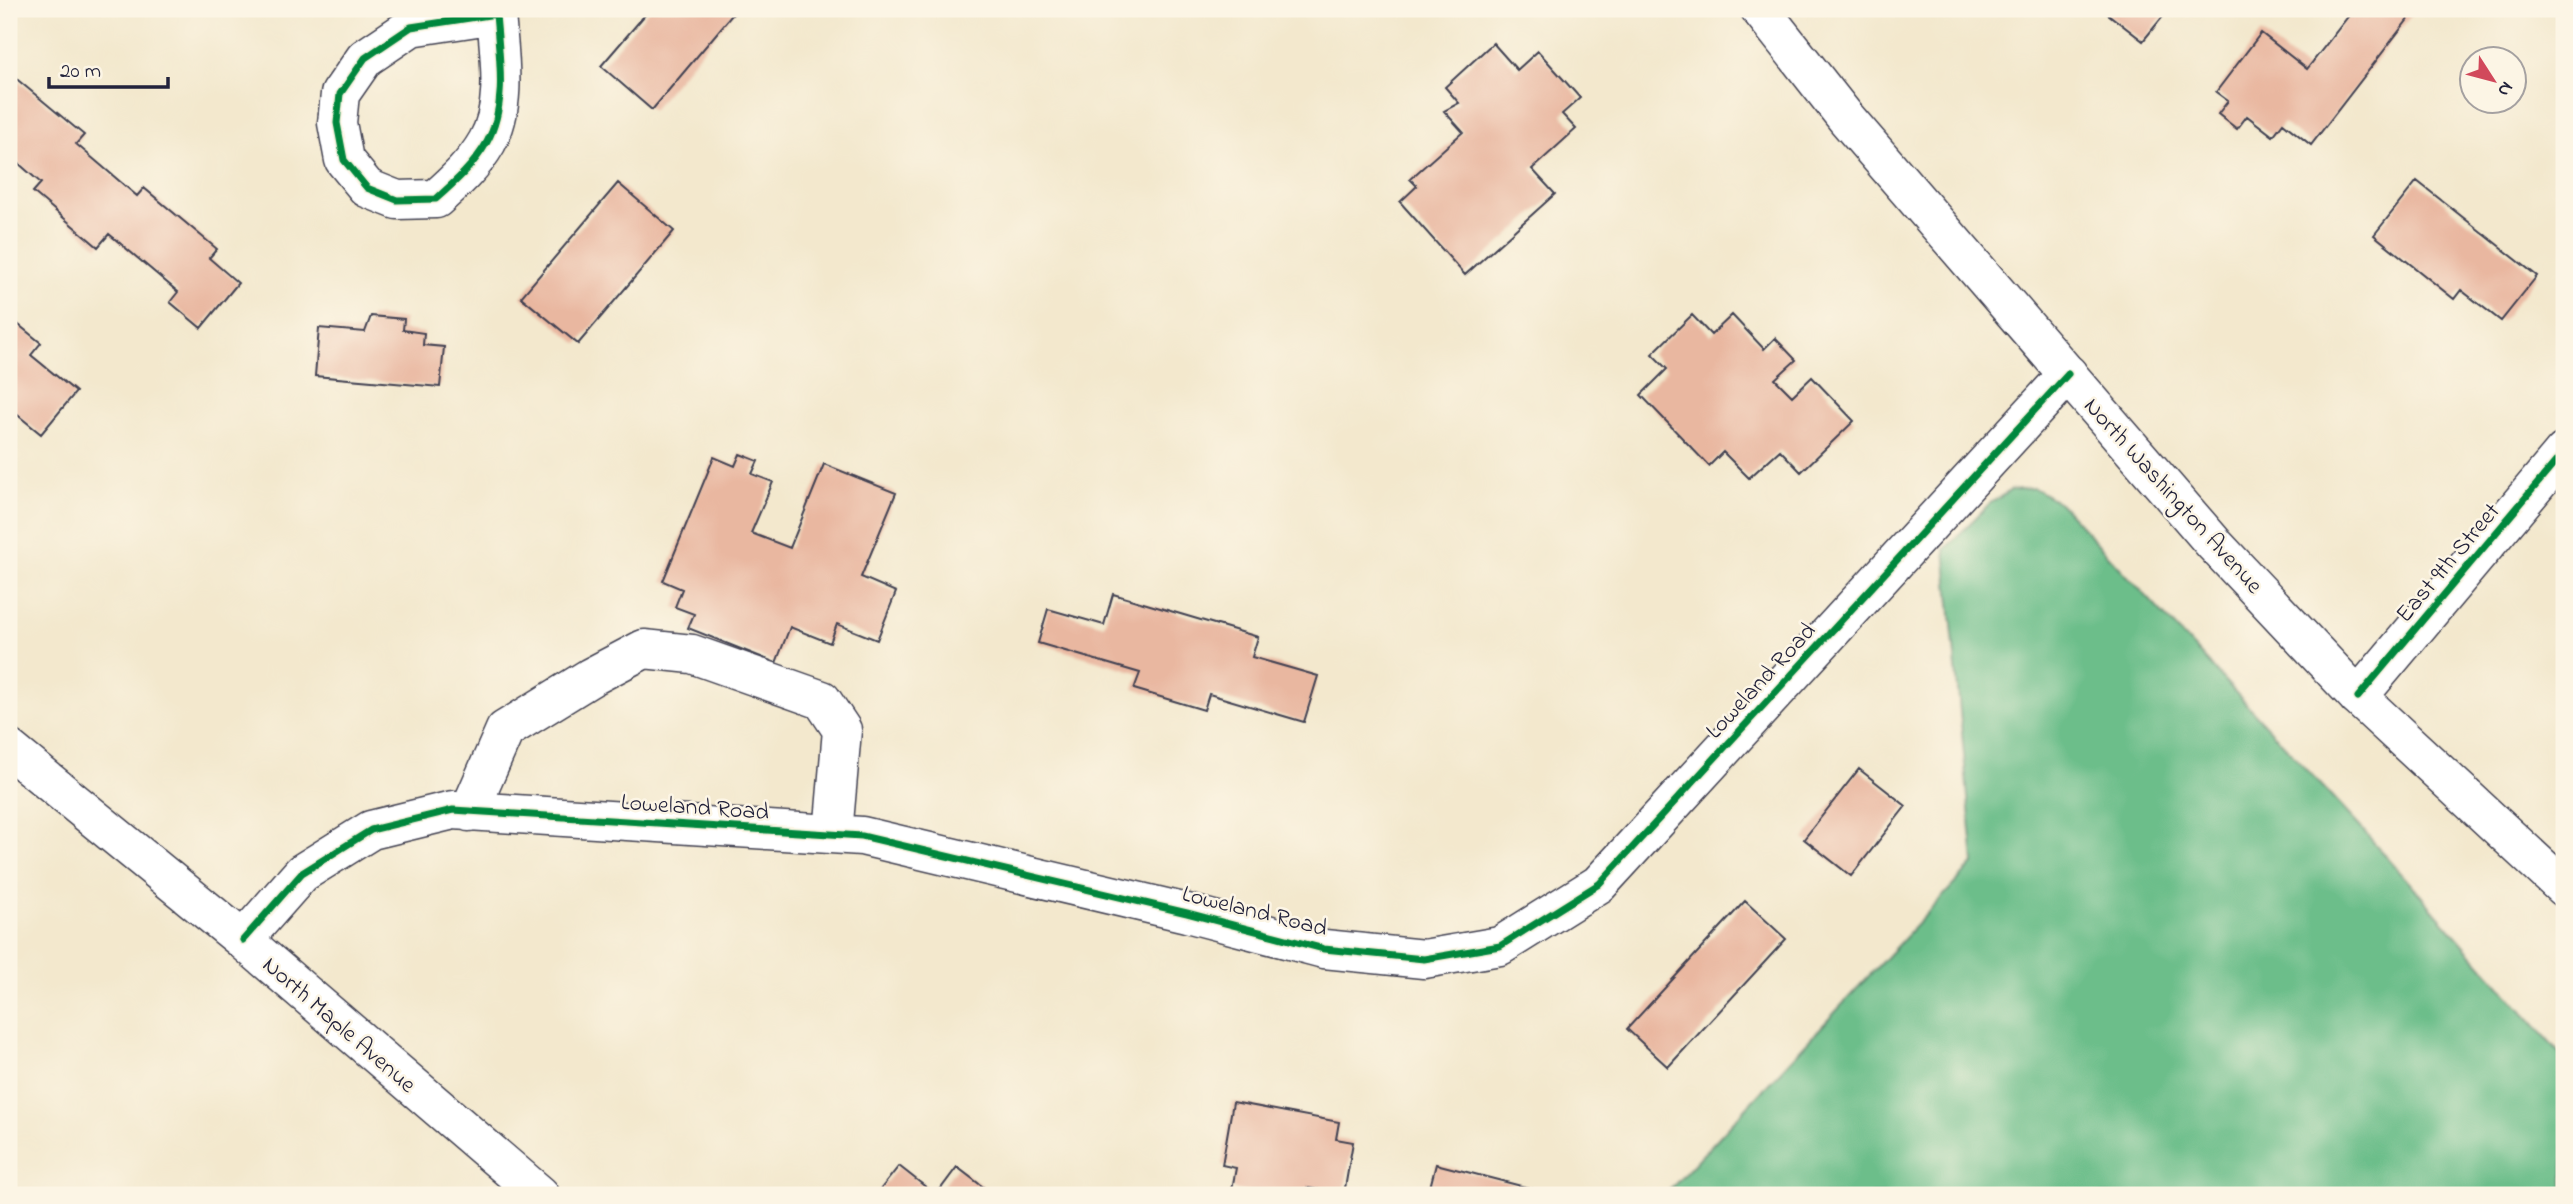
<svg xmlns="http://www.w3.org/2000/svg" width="2573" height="1204" viewBox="0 0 2573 1204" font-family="'Indie Flower',sans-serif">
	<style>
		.forest { fill: #6cbe8a; stroke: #477062; stroke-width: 2 }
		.building { fill: #e9b7a0 }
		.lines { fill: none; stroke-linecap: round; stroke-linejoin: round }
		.minor-casing { stroke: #414051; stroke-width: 41 }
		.major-casing { stroke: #414051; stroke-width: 41 }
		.minor { stroke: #fff; stroke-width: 38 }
		.major { stroke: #fff; stroke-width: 38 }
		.cycleway-casing { stroke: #fcf5e5; stroke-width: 11 }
		.cycleway { stroke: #00873e; stroke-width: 7 }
		.labels { text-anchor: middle; stroke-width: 5; stroke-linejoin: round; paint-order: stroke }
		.street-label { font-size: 24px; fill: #22223b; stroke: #fcf5e5 }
	</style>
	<rect width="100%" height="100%" fill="#fcf5e5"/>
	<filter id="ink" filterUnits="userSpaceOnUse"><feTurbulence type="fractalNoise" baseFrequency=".0143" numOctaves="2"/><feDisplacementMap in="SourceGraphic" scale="14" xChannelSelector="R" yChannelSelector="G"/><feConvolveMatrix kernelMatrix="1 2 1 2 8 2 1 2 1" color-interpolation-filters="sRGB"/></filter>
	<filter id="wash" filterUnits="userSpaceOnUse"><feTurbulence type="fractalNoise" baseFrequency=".00686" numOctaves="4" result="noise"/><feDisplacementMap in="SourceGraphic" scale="28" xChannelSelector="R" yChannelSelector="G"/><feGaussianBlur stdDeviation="1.57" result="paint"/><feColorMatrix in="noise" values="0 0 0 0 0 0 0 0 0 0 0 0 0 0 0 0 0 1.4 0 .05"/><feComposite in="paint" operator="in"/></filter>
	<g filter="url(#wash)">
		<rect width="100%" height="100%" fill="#f3e8cd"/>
		<path class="forest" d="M 2034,488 L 2060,503 L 2361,828 L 2564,1058 L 2564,1195 L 1665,1195 L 1974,863 L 1945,549 L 1989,504 L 2011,490 Z"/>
		<g id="blocks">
			<path class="building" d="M 650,9 L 737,9 L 652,110 L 601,66 Z
				M 2112,9 L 2169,9 L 2143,41 L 2108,14 Z
				M 2354,9 L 2416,9 L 2311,145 L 2283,123 L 2273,136 L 2247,116 L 2237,129 L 2218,114 L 2228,101 L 2216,92 L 2261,33 L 2307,69 Z
				M 1493,43 L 1517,70 L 1538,51 L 1580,98 L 1562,114 L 1576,129 L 1532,169 L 1555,194 L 1465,275 L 1400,202 L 1417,186 L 1410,179 L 1463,132 L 1444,111 L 1459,103 L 1445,87 Z
				M 13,76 L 84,135 L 76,144 L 137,196 L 144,188 L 217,249 L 209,258 L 238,283 L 201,328 L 170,302 L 178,292 L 109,234 L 98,247 L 33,192 L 41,183 L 9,155 L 9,81 Z
				M 2417,181 L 2537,276 L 2501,321 L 2461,290 L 2454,299 L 2374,235 Z
				M 618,183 L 674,231 L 578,344 L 521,297 Z
				M 1692,315 L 1711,335 L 1732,315 L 1764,349 L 1775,338 L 1796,360 L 1775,379 L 1792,396 L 1812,377 L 1854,421 L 1801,472 L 1780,450 L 1749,478 L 1723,452 L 1709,466 L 1641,395 L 1667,369 L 1652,354 Z
				M 371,316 L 404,319 L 403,330 L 424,333 L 423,345 L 444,347 L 440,387 L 315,376 L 319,328 L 365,332 Z
				M 9,317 L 41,343 L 31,355 L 76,392 L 41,434 L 9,408 Z
				M 740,454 L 758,461 L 752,474 L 773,482 L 751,533 L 790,548 L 824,464 L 896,493 L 861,577 L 896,592 L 877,640 L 837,624 L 830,643 L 790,627 L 776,663 L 688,628 L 694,614 L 675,607 L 682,589 L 663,581 L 714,457 L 735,466 Z
				M 1113,594 L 1258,637 L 1252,657 L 1318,676 L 1304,722 L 1209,694 L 1204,710 L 1134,689 L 1140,673 L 1038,643 L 1048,609 L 1104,625 Z
				M 1859,769 L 1906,806 L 1851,876 L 1804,839 Z
				M 1745,901 L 1786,939 L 1668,1067 L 1627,1029 Z
				M 1233,1102 L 1339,1122 L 1336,1139 L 1353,1142 L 1344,1194 L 1307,1188 L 1305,1195 L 1264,1195 L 1232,1189 L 1236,1168 L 1222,1165 Z
				M 1436,1164 L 1533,1189 L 1531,1195 L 1428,1195 Z
				M 899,1166 L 936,1195 L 957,1167 L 987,1190 L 983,1195 L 876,1195 Z"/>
		</g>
	</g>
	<g filter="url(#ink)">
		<use href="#blocks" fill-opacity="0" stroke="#414051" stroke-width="2"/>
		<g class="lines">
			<defs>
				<path id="minor" d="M 496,14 C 499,55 508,105 487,142 C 474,165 455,182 436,199 L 397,200 L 367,188 L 344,160 L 337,123 L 340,94 L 365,58 L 411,27 L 496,14 L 501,9
					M 2358,697 L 2564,452
					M 9,749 L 243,940 L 540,1195
					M 469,812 L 505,730 L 591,677 L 644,649 L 692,654 L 822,700 L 842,730 L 833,834
					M 243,940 L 302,873 L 371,830 L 453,810 L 862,836 L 1187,913 L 1324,949 L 1424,959 L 1500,946 L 1599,884 L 2068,374"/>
				<path id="major" d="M 1760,9 L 1846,118 L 2215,545 L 2358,697 L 2564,888"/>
			</defs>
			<use href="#minor" class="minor-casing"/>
			<use href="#major" class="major-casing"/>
			<use href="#minor" class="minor"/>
			<use href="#major" class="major"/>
			<defs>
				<path id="cycleway" d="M 496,14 C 499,55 508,105 487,142 C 474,165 455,182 436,199 L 397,200 L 367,188 L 344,160 L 337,123 L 340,94 L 365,58 L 411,27 L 496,14 L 501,9
					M 2358,697 L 2564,452
					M 243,940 L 302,873 L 371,830 L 453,810 L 862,836 L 1187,913 L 1324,949 L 1424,959 L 1500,946 L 1599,884 L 2068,374"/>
			</defs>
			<use href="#cycleway" class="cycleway-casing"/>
			<use href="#cycleway" class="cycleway"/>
		</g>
	</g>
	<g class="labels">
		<g class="street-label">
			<text transform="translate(2174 495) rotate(48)" y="8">North Washington Avenue</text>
			<text transform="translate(2447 562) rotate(-50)" y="8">East 9th Street</text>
			<text transform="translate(1760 680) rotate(-47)" y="8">Loweland Road</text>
			<text transform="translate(695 806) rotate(4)" y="8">Loweland Road</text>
			<text transform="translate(1255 910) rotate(14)" y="8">Loweland Road</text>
			<text transform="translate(340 1024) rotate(41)" y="8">North Maple Avenue</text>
		</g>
	</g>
	<rect width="2573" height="1204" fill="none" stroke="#fcf5e5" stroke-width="35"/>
	<g transform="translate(2493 80) rotate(126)"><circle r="33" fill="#fcf5e5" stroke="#a5a1a1" stroke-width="2"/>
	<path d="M0-5L12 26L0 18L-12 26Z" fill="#d1495b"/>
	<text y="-10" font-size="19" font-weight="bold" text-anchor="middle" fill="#22223b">N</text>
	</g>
	<path d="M49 77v10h119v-10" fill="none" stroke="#22223b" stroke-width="3.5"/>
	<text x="60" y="77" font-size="21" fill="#22223b" stroke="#fcf5e5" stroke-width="5" paint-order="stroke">20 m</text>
</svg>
